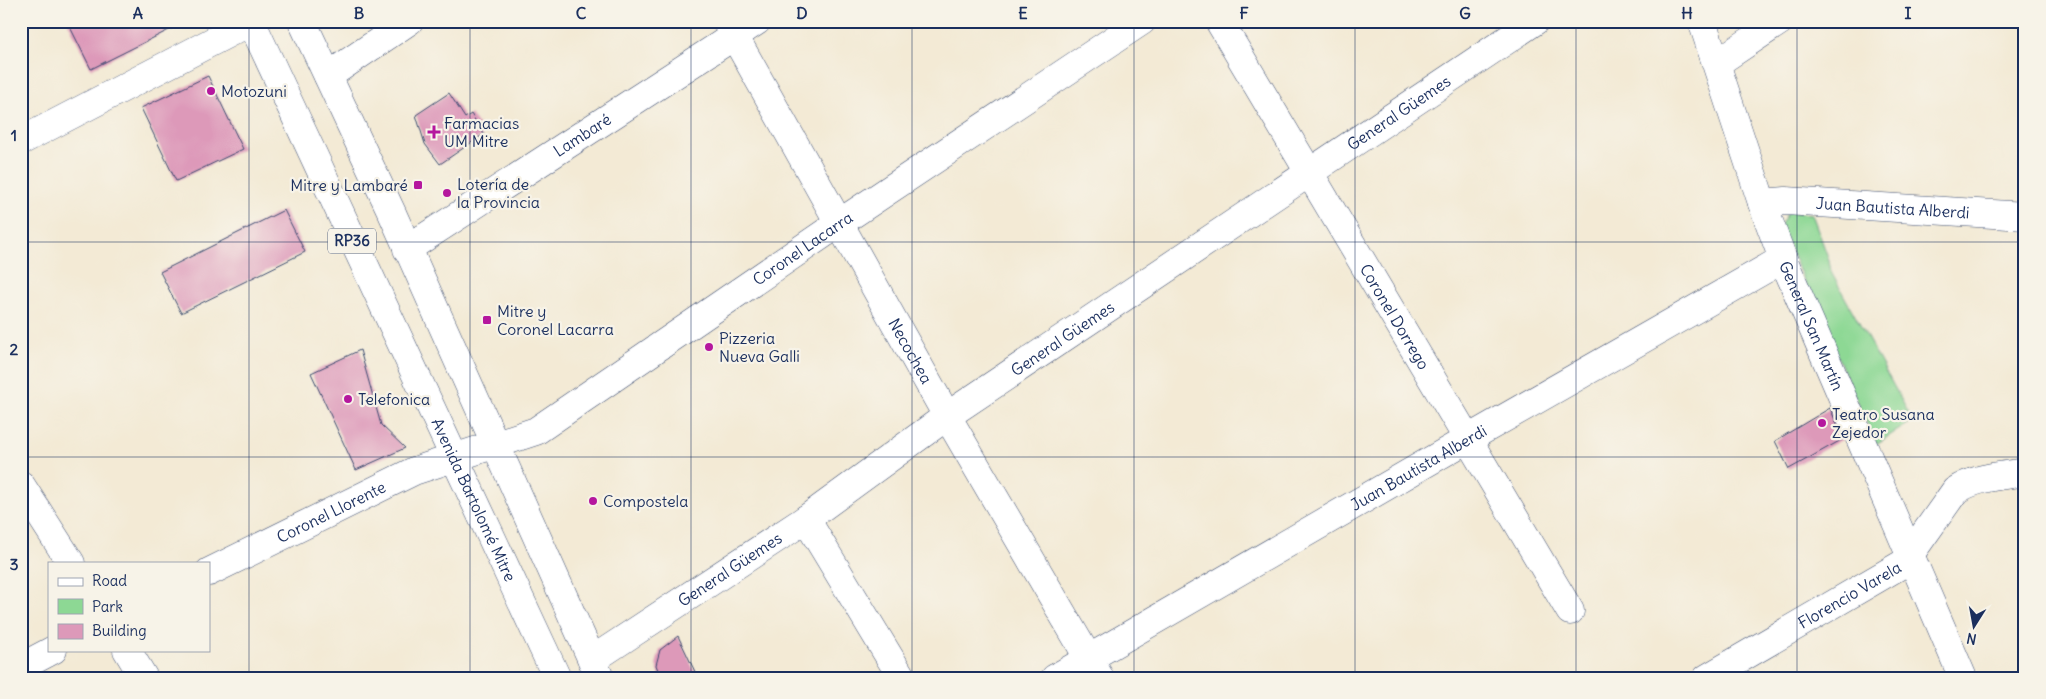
<svg xmlns="http://www.w3.org/2000/svg" width="2046" height="699" viewBox="0 0 2046 699" font-family="Delius,sans-serif">
	<style>
		.green { fill: #8dd894; stroke: #548479 }
		.building { fill: #dd99b9 }
		.lines { fill: none; stroke-linecap: round; stroke-linejoin: round }
		.minor-casing { stroke: #3b4b70; stroke-width: 29 }
		.major-casing { stroke: #3b4b70; stroke-width: 29 }
		.minor { stroke: #fff; stroke-width: 28 }
		.major { stroke: #fff; stroke-width: 28 }
		.grid { fill: none; stroke: #1b2f5e; stroke-width: 1; stroke-opacity: 0.55 }
		.poi-dot { fill: #b5179e; stroke: #f7f3e8; stroke-width: 2 }
		.labels { text-anchor: middle; stroke-width: 4.5; stroke-linejoin: round; paint-order: stroke }
		.shield { fill: #f7f3e8; stroke: #5d6a87; stroke-width: 1 }
		.shield-label { font-size: 15px; font-weight: bold; fill: #1b2f5e }
		.poi-label { font-size: 16px; fill: #1b2f5e; stroke: #f7f3e8; text-anchor: start }
		.street-label { font-size: 16px; fill: #1b2f5e; stroke: #f7f3e8 }
		.neatline { fill: none; stroke: #1b2f5e; stroke-width: 2 }
		.grid-label { font-size: 16px; text-anchor: middle; font-weight: bold; fill: #1b2f5e }
	</style>
	<rect width="100%" height="100%" fill="#f7f3e8"/>
	<filter id="ink" filterUnits="userSpaceOnUse"><feTurbulence type="fractalNoise" baseFrequency=".02" numOctaves="2"/><feDisplacementMap in="SourceGraphic" scale="10" xChannelSelector="R" yChannelSelector="G"/><feConvolveMatrix kernelMatrix="1 2 1 2 8 2 1 2 1" color-interpolation-filters="sRGB"/></filter>
	<filter id="wash" filterUnits="userSpaceOnUse"><feTurbulence type="fractalNoise" baseFrequency=".0096" numOctaves="4" result="noise"/><feDisplacementMap in="SourceGraphic" scale="20" xChannelSelector="R" yChannelSelector="G"/><feGaussianBlur stdDeviation="1.12" result="paint"/><feColorMatrix in="noise" values="0 0 0 0 0 0 0 0 0 0 0 0 0 0 0 0 0 1.4 0 .05"/><feComposite in="paint" operator="in"/></filter>
	<g filter="url(#wash)">
		<rect width="100%" height="100%" fill="#f3ead5"/>
		<path class="green" d="M 1788,212 L 1812,214 L 1829,260 L 1831,272 L 1913,421 L 1876,444 L 1780,226 Z"/>
		<g id="blocks">
			<path class="building" d="M 67,21 L 187,21 L 91,69 Z
				M 208,76 L 243,149 L 176,181 L 141,108 Z
				M 449,93 L 465,118 L 471,114 L 484,134 L 440,164 L 425,144 L 416,115 Z
				M 284,210 L 305,252 L 181,313 L 160,272 Z
				M 360,350 L 381,425 L 405,448 L 356,470 L 311,373 Z
				M 1830,408 L 1843,439 L 1789,469 L 1775,441 Z
				M 678,636 L 698,678 L 661,678 L 656,665 L 660,650 Z"/>
		</g>
	</g>
	<g filter="url(#ink)">
		<use href="#blocks" fill-opacity="0" stroke="#3b4b70" stroke-width="1"/>
		<g class="lines">
			<defs>
				<g id="minor">
					<path id="s1" d="M 726,21 L 947,416 L 1100,678"/>
					<path id="s2" d="M 1219,21 L 1570,611"/>
					<path id="s3" d="M 1702,21 L 1762,203 L 1783,259 L 1963,678"/>
					<path d="M 1717,63 L 1780,21"/>
					<path d="M 328,76 L 409,21"/>
					<path d="M 21,141 L 252,21"/>
					<path id="s4" d="M 1762,203 L 1786,201 L 2025,216"/>
					<path id="s5" d="M 407,249 L 757,21"/>
					<path d="M 21,485 L 71,563"/>
					<path d="M 806,519 L 902,678"/>
					<path id="s6" d="M 209,572 L 414,471 L 536,431 L 838,224 L 1142,21"/>
					<path d="M 127,650 L 144,678"/>
					<path id="s7" d="M 592,660 L 806,519 L 947,416 L 1535,21"/>
					<path d="M 21,667 L 53,650"/>
					<path id="s8" d="M 1055,678 L 1466,440 L 1783,259"/>
					<path id="s9" d="M 1707,678 L 1904,563 L 1955,491 C 1975,477 2001,476 2025,472"/>
				</g>
				<g id="major">
					<path id="s10" d="M 251,21 L 557,678"/>
					<path d="M 302,21 L 392,213 L 600,678"/>
				</g>
			</defs>
			<use href="#minor" class="minor-casing"/>
			<use href="#major" class="major-casing"/>
			<use href="#minor" class="minor"/>
			<use href="#major" class="major"/>
		</g>
	</g>
	<path class="grid" d="M 249,21 L 249,678M 470,21 L 470,678M 691,21 L 691,678M 912,21 L 912,678M 1134,21 L 1134,678M 1355,21 L 1355,678M 1576,21 L 1576,678M 1797,21 L 1797,678M 21,242 L 2025,242M 21,457 L 2025,457"/>
	<g class="poi-dot">
		<circle cx="211" cy="91" r="5"/>
		<path d="M431.5 124.5h5v5h5v5h-5v5h-5v-5h-5v-5h5z"/>
		<rect x="413" y="180" width="10" height="10" rx="2.5"/>
		<circle cx="447" cy="193" r="5"/>
		<rect x="482" y="315" width="10" height="10" rx="2.5"/>
		<circle cx="709" cy="347" r="5"/>
		<circle cx="348" cy="399" r="5"/>
		<circle cx="1822" cy="423" r="5"/>
		<circle cx="593" cy="501" r="5"/>
	</g>
	<g class="labels">
		<rect class="shield" x="328" y="228.5" width="48" height="25" rx="4"/>
		<g class="shield-label">
			<text x="352" y="246">RP36</text>
		</g>
		<g class="poi-label">
			<text x="221" y="97">Motozuni</text>
			<text x="444" y="129">Farmacias<tspan x="444" dy="18">UM Mitre</tspan></text>
			<text x="457" y="190">Lotería de<tspan x="457" dy="18">la Provincia</tspan></text>
			<text x="408" y="191" text-anchor="end">Mitre y Lambaré</text>
			<text x="497" y="317">Mitre y<tspan x="497" dy="18">Coronel Lacarra</tspan></text>
			<text x="719" y="344">Pizzeria<tspan x="719" dy="18">Nueva Galli</tspan></text>
			<text x="358" y="405">Telefonica</text>
			<text x="1832" y="420">Teatro Susana<tspan x="1832" dy="18">Zejedor</tspan></text>
			<text x="603" y="507">Compostela</text>
		</g>
		<g class="street-label">
			<text dy="6" stroke="none"><textPath href="#s7" startOffset="975">General Güemes</textPath></text>
			<text dy="6" stroke="none"><textPath href="#s5" startOffset="209">Lambaré</textPath></text>
			<text dy="6" stroke="none"><textPath href="#s4" startOffset="131">Juan Bautista Alberdi</textPath></text>
			<text dy="6" stroke="none"><textPath href="#s6" startOffset="680">Coronel Lacarra</textPath></text>
			<text dy="6" stroke="none"><textPath href="#s2" startOffset="344">Coronel Dorrego</textPath></text>
			<text dy="6" stroke="none"><textPath href="#s3" startOffset="324">General San Martín</textPath></text>
			<text dy="6" stroke="none"><textPath href="#s7" startOffset="570">General Güemes</textPath></text>
			<text dy="6" stroke="none"><textPath href="#s1" startOffset="378">Necochea</textPath></text>
			<text dy="6" stroke="none"><textPath href="#s8" startOffset="420">Juan Bautista Alberdi</textPath></text>
			<text dy="6" stroke="none"><textPath href="#s10" startOffset="528">Avenida Bartolomé Mitre</textPath></text>
			<text dy="6" stroke="none"><textPath href="#s6" startOffset="136">Coronel Llorente</textPath></text>
			<text dy="6" stroke="none"><textPath href="#s7" startOffset="165">General Güemes</textPath></text>
			<text dy="6" stroke="none"><textPath href="#s9" startOffset="165">Florencio Varela</textPath></text>
		</g>
	</g>
	<rect width="2046" height="699" fill="none" stroke="#f7f3e8" stroke-width="55"/>
	<rect x="48" y="562" width="162" height="90" fill="#f7f3e8" stroke="#9fa5b1"/>
	<rect x="58" y="578" width="25" height="8" fill="#ffffff" stroke="#9fa5b1"/>
	<text x="92" y="586" font-size="15" fill="#1b2f5e">Road</text>
	<rect x="58" y="599" width="25" height="15" fill="#8dd894" stroke="#9fa5b1"/>
	<text x="92" y="612" font-size="15" fill="#1b2f5e">Park</text>
	<rect x="58" y="624" width="25" height="15" fill="#dd99b9" stroke="#9fa5b1"/>
	<text x="92" y="636" font-size="15" fill="#1b2f5e">Building</text>
	<g transform="translate(1974 626) rotate(191)" stroke="#f7f3e8" stroke-width="4" paint-order="stroke">
	<path d="M0-4L9 19L0 12L-9 19Z" fill="#1b2f5e"/>
	<text y="-8" font-size="14" font-weight="bold" text-anchor="middle" fill="#1b2f5e">N</text>
	</g>
	<rect x="28" y="28" width="1990" height="644" class="neatline"/>
	<g class="grid-label">
		<text x="138" y="19">A</text>
		<text x="359" y="19">B</text>
		<text x="581" y="19">C</text>
		<text x="802" y="19">D</text>
		<text x="1023" y="19">E</text>
		<text x="1244" y="19">F</text>
		<text x="1465" y="19">G</text>
		<text x="1687" y="19">H</text>
		<text x="1908" y="19">I</text>
		<text x="14" y="141">1</text>
		<text x="14" y="355">2</text>
		<text x="14" y="570">3</text>
	</g>
</svg>
